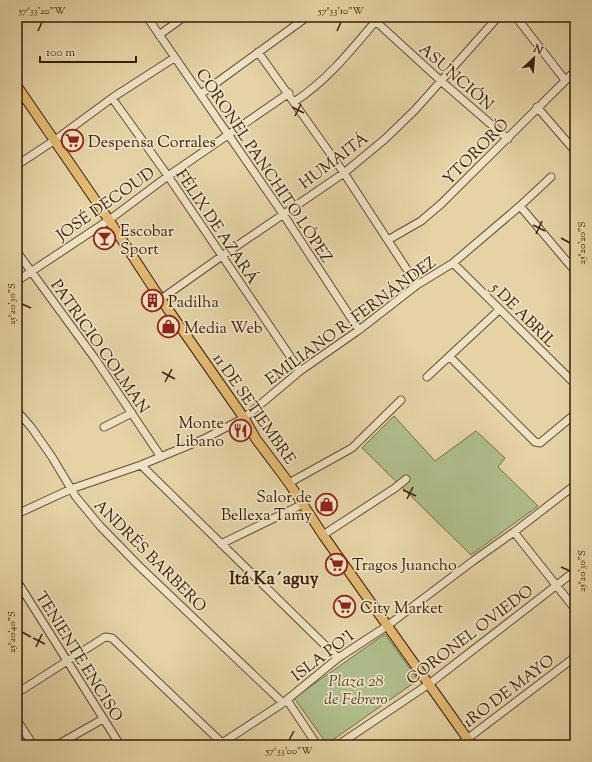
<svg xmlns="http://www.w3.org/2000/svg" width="592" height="762" viewBox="0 0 592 762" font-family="'Sorts Mill Goudy',serif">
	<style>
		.green { fill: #afbe8b; stroke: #746e4a }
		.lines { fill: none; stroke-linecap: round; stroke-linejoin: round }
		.minor-casing { stroke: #634b30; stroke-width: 9 }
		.major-casing { stroke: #381e09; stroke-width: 11 }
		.minor { stroke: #eee2c4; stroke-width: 7 }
		.major { stroke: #e2ba72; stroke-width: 9 }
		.ticks { fill: none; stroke: #381e09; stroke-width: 1.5 }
		.labels { text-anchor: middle; stroke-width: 3.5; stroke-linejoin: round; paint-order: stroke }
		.street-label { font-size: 16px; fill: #381e09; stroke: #eee2c4 }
		.poi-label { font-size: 16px; fill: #381e09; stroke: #eee2c4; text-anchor: start }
		.park-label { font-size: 16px; font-style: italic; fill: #56462a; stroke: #eee2c4 }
		.quarter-label { font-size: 18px; font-weight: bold; fill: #381e09; stroke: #eee2c4 }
		.neatline { fill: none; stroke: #381e09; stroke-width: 1.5 }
		.ticks-label { font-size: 10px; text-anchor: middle; fill: #381e09 }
	</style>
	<rect width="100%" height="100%" fill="#e5d3a5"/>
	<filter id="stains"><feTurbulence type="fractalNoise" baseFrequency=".005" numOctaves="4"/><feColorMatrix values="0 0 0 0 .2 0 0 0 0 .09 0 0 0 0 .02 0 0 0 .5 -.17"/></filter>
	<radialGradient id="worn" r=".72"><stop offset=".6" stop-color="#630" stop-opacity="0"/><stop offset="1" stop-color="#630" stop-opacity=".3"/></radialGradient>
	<path class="green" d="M 394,416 L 435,461 L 476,431 L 505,458 L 498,467 L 538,506 L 471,555 L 362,448 Z
		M 385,634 L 418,680 L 327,744 L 294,698 Z"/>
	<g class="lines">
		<defs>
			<path id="minor" d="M 147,17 L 283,214 L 359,330
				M 371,17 L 441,81 L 508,139
				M 516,17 L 565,80
				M 159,35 L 184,17
				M 258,52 L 344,173 L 417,285
				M 201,94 L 307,17
				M 112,98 L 168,176 L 300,371
				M 294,102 C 328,80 353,48 379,17
				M 537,107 L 575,151
				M 17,165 L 55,140 L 112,98 L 174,58
				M 520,206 L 575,271
				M 388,240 L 421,221 L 441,204 L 575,71
				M 17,252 L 96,360 L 161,457
				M 453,263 L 575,384
				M 17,281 L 109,220 L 168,176 L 289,93
				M 161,299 L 222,256 L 344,173 L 385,139 L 415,110 L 498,17
				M 450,357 L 535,442 L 540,443 L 575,414
				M 427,377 L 499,310
				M 17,411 L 31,427 L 52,457 L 76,497 L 100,526 L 138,565 L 283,703
				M 104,427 L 132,413
				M 141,465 L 338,658
				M 289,483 L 352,448 L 401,400
				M 17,514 L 71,489 L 141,465 L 204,439 L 244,418 L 300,371 L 359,330 L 417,285 L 453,263 L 520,206 L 551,177
				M 514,532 L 575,609
				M 323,535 L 395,488 L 406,479
				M 221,544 L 303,504
				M 17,581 L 120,745
				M 17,693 L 105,637 L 112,638 L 222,743
				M 287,700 L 317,745
				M 17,720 L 33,745
				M 57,745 L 103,719
				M 219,745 L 283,703 L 338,658 L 387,626 L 473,561 L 514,532 L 575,485
				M 338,745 L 429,684 L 575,571
				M 459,745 L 575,657"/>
			<path id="major" d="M 17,86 L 109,220 L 158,295 L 244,418 L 256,439 L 289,483 L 323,535 L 472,745"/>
		</defs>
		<use href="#minor" class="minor-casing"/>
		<use href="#major" class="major-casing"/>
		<use href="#minor" class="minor"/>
		<use href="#major" class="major"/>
	</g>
	<path class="ticks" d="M 38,31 L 42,22M 337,31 L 341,22M 292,107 L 304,113M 295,116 L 301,104M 533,225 L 545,231M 536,234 L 542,221M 561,238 L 570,243M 22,304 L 31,308M 162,372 L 175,379M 165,382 L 172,369M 403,490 L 416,496M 407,499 L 413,487M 561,567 L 570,571M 22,632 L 31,637M 33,638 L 45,644M 36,647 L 42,634M 289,740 L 294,731"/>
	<defs>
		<symbol id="supermarket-ring" viewBox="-11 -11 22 22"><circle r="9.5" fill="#eee2c4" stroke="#8f2418" stroke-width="1.5"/><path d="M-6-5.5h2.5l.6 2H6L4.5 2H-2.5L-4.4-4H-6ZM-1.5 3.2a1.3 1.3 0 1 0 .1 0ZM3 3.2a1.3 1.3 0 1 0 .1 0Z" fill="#8f2418"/></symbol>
		<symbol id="bar-ring" viewBox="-11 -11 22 22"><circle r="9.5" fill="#eee2c4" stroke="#8f2418" stroke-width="1.5"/><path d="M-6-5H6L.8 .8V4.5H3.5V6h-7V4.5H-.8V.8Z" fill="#8f2418"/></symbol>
		<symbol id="building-ring" viewBox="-11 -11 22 22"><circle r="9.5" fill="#eee2c4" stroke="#8f2418" stroke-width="1.5"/><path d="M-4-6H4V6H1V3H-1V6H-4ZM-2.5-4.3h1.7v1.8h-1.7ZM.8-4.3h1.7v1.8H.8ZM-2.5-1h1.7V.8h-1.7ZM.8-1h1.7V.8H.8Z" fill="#8f2418"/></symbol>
		<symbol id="shop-ring" viewBox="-11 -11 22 22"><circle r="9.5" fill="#eee2c4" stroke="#8f2418" stroke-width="1.5"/><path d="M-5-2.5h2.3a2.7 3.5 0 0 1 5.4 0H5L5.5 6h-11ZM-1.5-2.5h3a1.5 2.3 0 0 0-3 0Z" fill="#8f2418"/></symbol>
		<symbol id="restaurant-ring" viewBox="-11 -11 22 22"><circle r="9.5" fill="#eee2c4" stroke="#8f2418" stroke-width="1.5"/><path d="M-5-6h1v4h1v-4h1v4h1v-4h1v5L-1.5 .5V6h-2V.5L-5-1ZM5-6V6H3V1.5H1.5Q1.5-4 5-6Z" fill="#8f2418"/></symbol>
	</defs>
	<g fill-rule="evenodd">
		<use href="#supermarket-ring" x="60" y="128" width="25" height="25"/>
		<use href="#bar-ring" x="92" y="226" width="25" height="25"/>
		<use href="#building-ring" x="140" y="288" width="25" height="25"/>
		<use href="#shop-ring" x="156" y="314" width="25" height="25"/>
		<use href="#restaurant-ring" x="228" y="418" width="25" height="25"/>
		<use href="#shop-ring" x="314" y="492" width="25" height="25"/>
		<use href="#supermarket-ring" x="324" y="552" width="25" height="25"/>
		<use href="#supermarket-ring" x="332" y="594" width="25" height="25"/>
	</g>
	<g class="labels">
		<g class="street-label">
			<text transform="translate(457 76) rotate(41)" y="6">ASUNCIÓN</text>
			<text transform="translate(475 151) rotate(-45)" y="6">YTORORÓ</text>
			<text transform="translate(333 160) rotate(-37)" y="6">HUMAITÁ</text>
			<text transform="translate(265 165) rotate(56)" y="6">CORONEL PANCHITO LÓPEZ</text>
			<text transform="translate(105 203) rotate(-35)" y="6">JOSÉ DECOUD</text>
			<text transform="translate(218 226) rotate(56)" y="6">FÉLIX DE AZARÁ</text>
			<text transform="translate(524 314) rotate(45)" y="6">5 DE ABRIL</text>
			<text transform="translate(350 320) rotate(-36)" y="6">EMILIANO R. FERNÁNDEZ</text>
			<text transform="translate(101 346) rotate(55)" y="6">PATRICIO COLMAN</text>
			<text transform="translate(255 408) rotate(55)" y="6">11 DE SETIEMBRE</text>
			<text transform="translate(151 555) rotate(45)" y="6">ANDRÉS BARBERO</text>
			<text transform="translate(469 634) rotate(-37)" y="6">CORONEL OVIEDO</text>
			<text transform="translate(322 655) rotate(-37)" y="6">ISLA PO'I</text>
			<text transform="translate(80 656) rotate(58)" y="6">TENIENTE ENCISO</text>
			<text transform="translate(508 690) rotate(-37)" y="6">1RO DE MAYO</text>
		</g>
		<g class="poi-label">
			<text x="88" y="147">Despensa Corrales</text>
			<text x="120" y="236">Escobar<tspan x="120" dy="18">Sport</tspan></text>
			<text x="168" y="307">Padilha</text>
			<text x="184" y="333">Media Web</text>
			<text x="224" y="428" text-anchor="end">Monte<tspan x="224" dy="18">Libano</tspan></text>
			<text x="312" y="502" text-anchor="end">Salor de<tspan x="312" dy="18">Bellexa Tamy</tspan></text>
			<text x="352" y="570">Tragos Juancho</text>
			<text x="360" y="613">City Market</text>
		</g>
		<g class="park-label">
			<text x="356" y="686">Plaza 28<tspan x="356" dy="18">de Febrero</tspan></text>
		</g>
		<g class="quarter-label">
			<text x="274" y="584">Itá Ka´aguy</text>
		</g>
	</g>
	<rect width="592" height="762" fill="none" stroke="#e5d3a5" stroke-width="44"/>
	<g transform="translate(534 58) rotate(26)" stroke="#eee2c4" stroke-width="3" paint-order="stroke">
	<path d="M0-3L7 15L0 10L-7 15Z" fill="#381e09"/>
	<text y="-6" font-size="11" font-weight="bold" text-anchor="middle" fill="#381e09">N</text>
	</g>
	<path d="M40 56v6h96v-6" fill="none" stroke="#381e09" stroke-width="2"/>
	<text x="46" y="56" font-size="12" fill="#381e09" stroke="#eee2c4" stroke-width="3" paint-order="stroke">100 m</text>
	<rect x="22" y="22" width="548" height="718" class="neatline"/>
	<g class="ticks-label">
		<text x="42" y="14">57°33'20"W</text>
		<text x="341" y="14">57°33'10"W</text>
		<text transform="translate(581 243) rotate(-90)" y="4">25°20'20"S</text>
		<text transform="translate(11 304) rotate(-90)" y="4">25°20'30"S</text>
		<text transform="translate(581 571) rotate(-90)" y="4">25°20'30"S</text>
		<text transform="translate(11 632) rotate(-90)" y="4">25°20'40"S</text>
		<text x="289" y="754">57°33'00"W</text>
	</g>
	<rect width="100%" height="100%" filter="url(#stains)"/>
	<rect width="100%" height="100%" fill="url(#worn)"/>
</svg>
